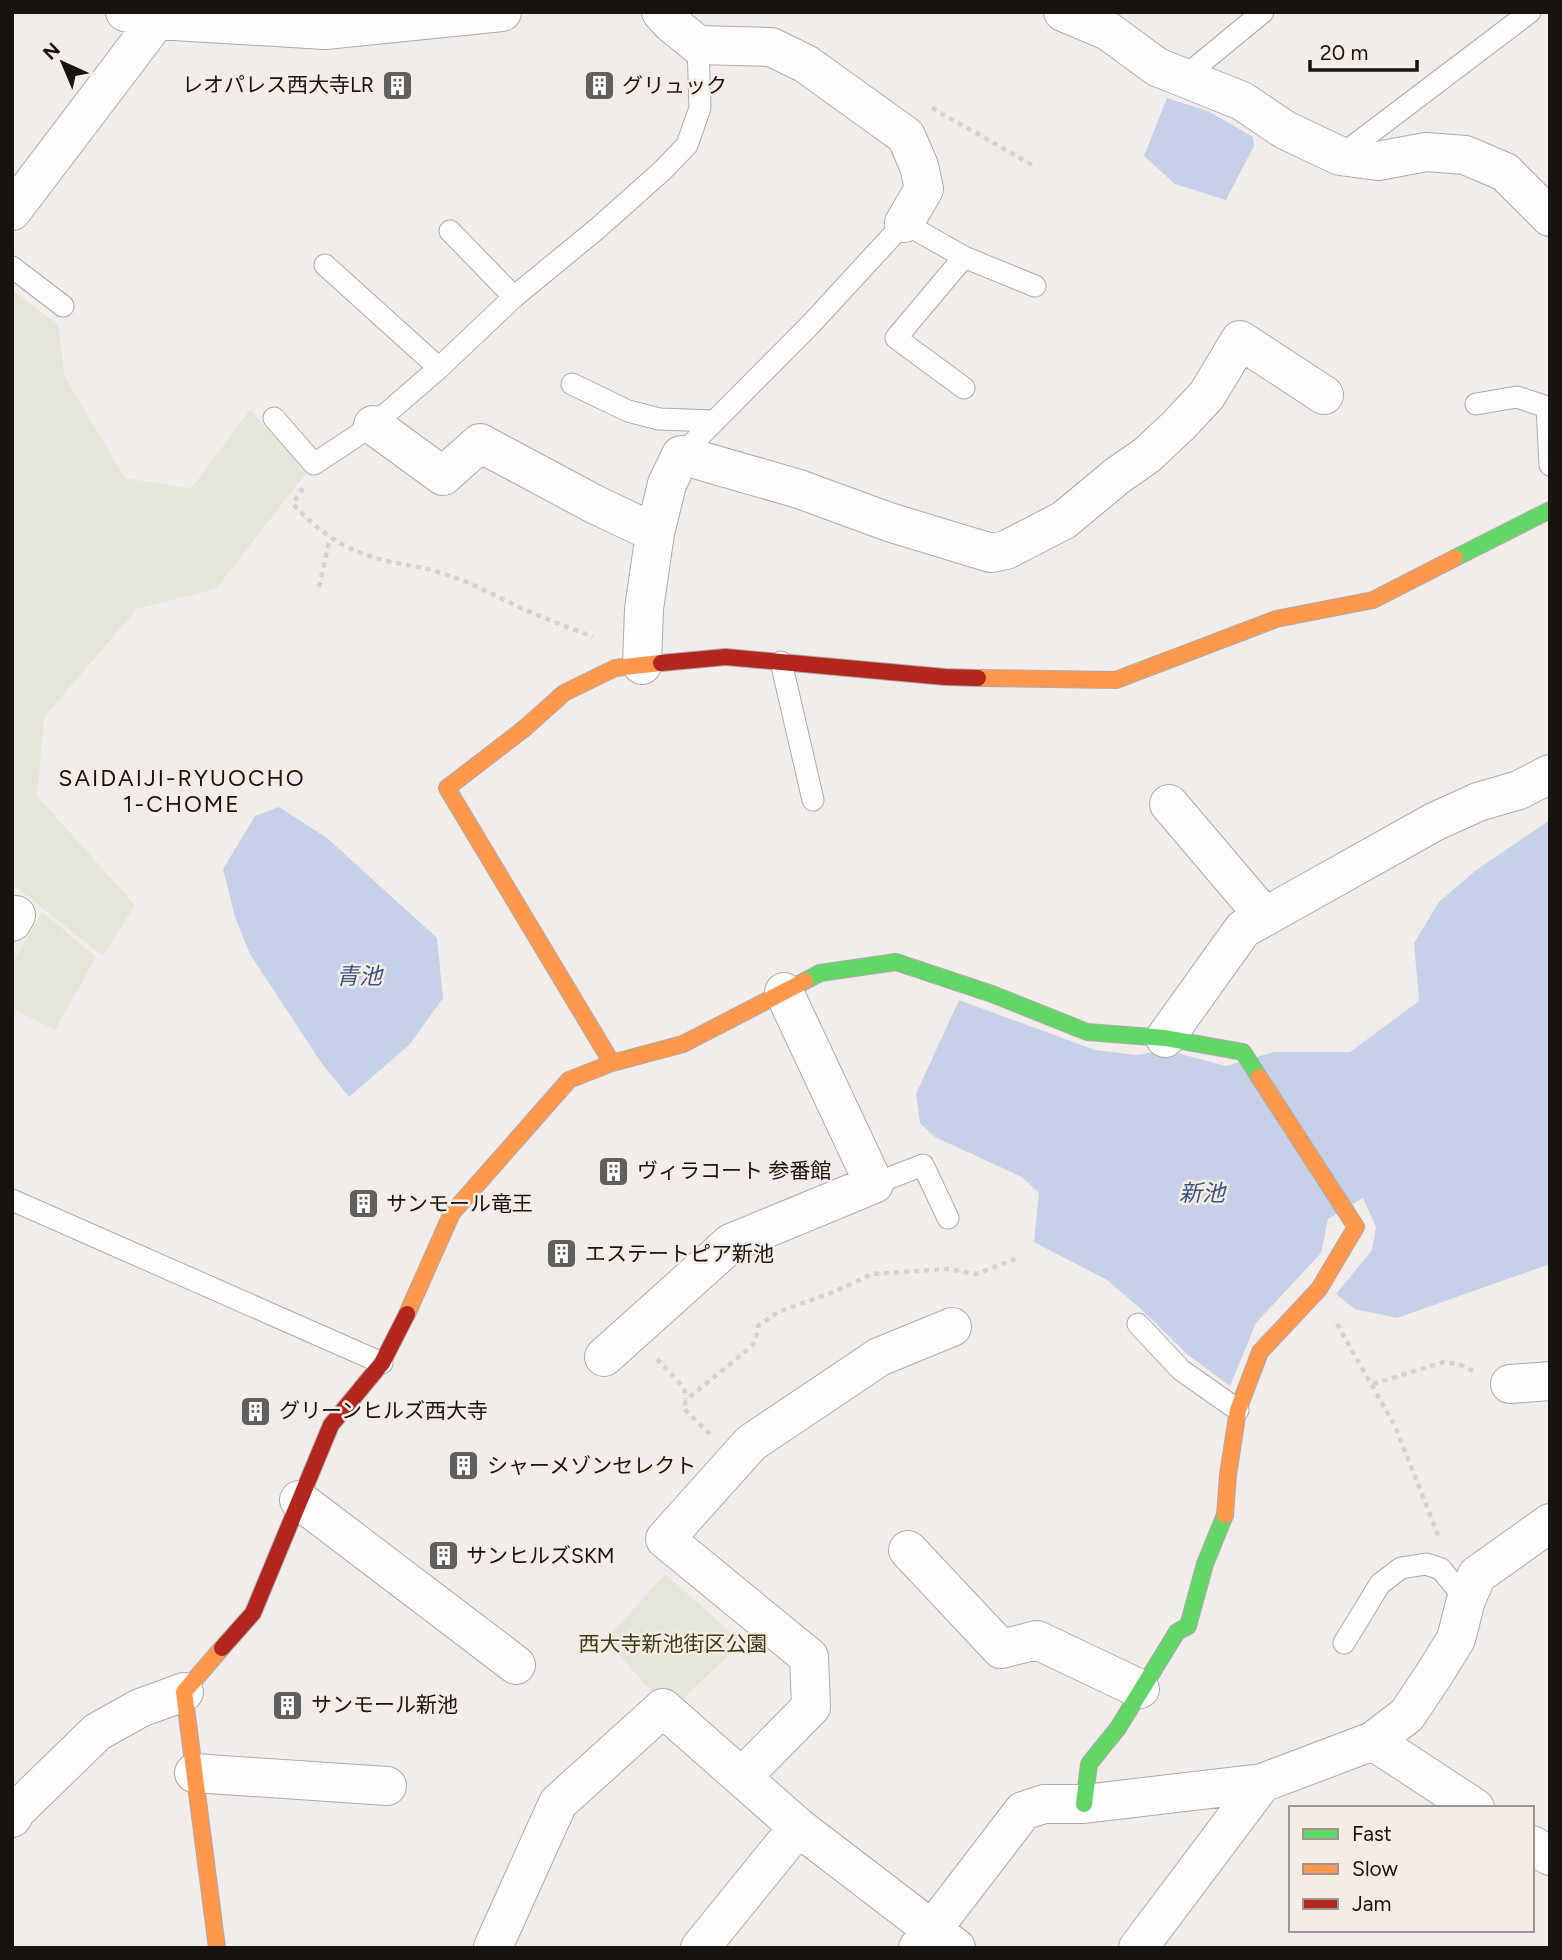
<svg xmlns="http://www.w3.org/2000/svg" width="1562" height="1960" viewBox="0 0 1562 1960" font-family="Figtree,'Noto Sans JP',sans-serif">
	<style>
		.green { fill: #e5e6d7 }
		.water { fill: #c5d1e9 }
		.lines { fill: none; stroke-linecap: round; stroke-linejoin: round }
		.lane-casing { stroke: #aeaaa9; stroke-width: 23 }
		.street-casing { stroke: #aeaaa9; stroke-width: 40 }
		.fast-casing { stroke: #aeaaa9; stroke-width: 18 }
		.slow-casing { stroke: #aeaaa9; stroke-width: 18 }
		.jam-casing { stroke: #aeaaa9; stroke-width: 18 }
		.path { stroke: #d3d2d0; stroke-width: 4.5; stroke-dasharray: 5 5; stroke-linecap: butt }
		.lane { stroke: #fdfcfc; stroke-width: 21 }
		.street { stroke: #fdfcfc; stroke-width: 38 }
		.fast { stroke: #63d668; stroke-width: 16 }
		.slow { stroke: #ff974d; stroke-width: 16 }
		.jam { stroke: #b3261e; stroke-width: 16 }
		.labels { text-anchor: middle; stroke-width: 5; stroke-linejoin: round; paint-order: stroke }
		.poi-label { font-size: 21px; fill: #161311; stroke: #f6ece6; text-anchor: start }
		.park-label { font-size: 21px; fill: #3a3f11; stroke: #f6ece6 }
		.neighbourhood-label { font-size: 23px; letter-spacing: 2px; fill: #161311; stroke: #f6ece6 }
		.water-label { font-size: 23px; font-style: italic; fill: #3a5483; stroke: #f6ece6 }
	</style>
	<rect width="100%" height="100%" fill="#f2edea"/>
	<path class="green" d="M 12,290 L 58,325 L 65,377 L 125,478 L 191,489 L 250,410 L 307,472 L 216,589 L 137,609 L 44,717 L 37,796 L 135,905 L 103,956 L 12,884 Z
		M 42,912 L 96,957 L 55,1030 L 12,1008 L 12,964 Z
		M 665,1574 L 742,1642 L 680,1702 L 666,1694 L 651,1691 L 606,1640 Z"/>
	<path class="water" d="M 1167,98 L 1208,111 L 1253,137 L 1254,146 L 1226,200 L 1175,184 L 1144,156 Z
		M 279,807 L 327,838 L 437,938 L 443,998 L 410,1044 L 349,1097 L 320,1061 L 250,954 L 235,917 L 223,869 L 255,816 Z
		M 1550,820 L 1550,1264 L 1397,1318 L 1355,1309 L 1336,1294 L 1372,1250 L 1376,1227 L 1363,1198 L 1328,1219 L 1321,1253 L 1256,1323 L 1230,1386 L 1187,1354 L 1141,1309 L 1107,1280 L 1034,1242 L 1039,1193 L 1022,1177 L 935,1137 L 920,1123 L 916,1094 L 959,1000 L 1095,1050 L 1136,1055 L 1166,1050 L 1226,1066 L 1274,1052 L 1350,1052 L 1419,1001 L 1414,943 L 1439,902 L 1475,871 Z"/>
	<g class="lines">
		<defs>
			<path id="lane" d="M 1184,77 L 1263,12
				M 1340,156 L 1530,12
				M 450,231 L 514,297
				M 964,257 L 1035,286
				M 325,265 L 439,368
				M 12,267 L 63,306
				M 572,384 L 628,411 L 659,419 L 715,421
				M 1476,404 L 1517,397 L 1547,407 L 1550,465
				M 274,418 L 314,464 L 373,425 L 439,368 L 514,297 L 598,228 L 662,171 L 687,145 L 700,108 L 698,45
				M 681,455 L 811,324 L 904,223 L 964,257 L 896,338 L 964,388
				M 781,662 L 813,800
				M 874,1184 L 923,1165 L 948,1218
				M 12,1200 L 382,1363
				M 1138,1324 L 1181,1370 L 1238,1410
				M 1344,1643 L 1380,1584 L 1401,1568 L 1426,1564 L 1441,1569 L 1466,1600"/>
			<path id="street" d="M 125,12 L 157,20 L 325,30 L 502,12
				M 661,12 L 671,23 L 698,45 L 771,47 L 806,64 L 906,136 L 919,166 L 924,189 L 904,223
				M 1063,12 L 1108,31 L 1157,67 L 1242,101 L 1285,130 L 1340,156 L 1378,161 L 1426,152 L 1465,155 L 1505,172 L 1550,217
				M 12,211 L 157,20
				M 373,425 L 443,476 L 480,443 L 594,504 L 655,533
				M 642,665 L 644,609 L 655,533 L 667,484 L 681,455 L 799,489 L 889,522 L 991,553 L 1006,550 L 1064,520 L 1117,476 L 1147,455 L 1179,425 L 1207,395 L 1240,340 L 1324,395
				M 1169,804 L 1265,917
				M 12,922 L 16,915
				M 1165,1038 L 1243,929 L 1434,822 L 1478,802 L 1519,790 L 1550,774
				M 604,1357 L 731,1243 L 874,1184 L 784,992
				M 1510,1384 L 1550,1381
				M 299,1500 L 516,1665
				M 908,1550 L 1001,1649 L 1037,1640 L 1140,1689
				M 1373,1741 L 1475,1808
				M 194,1773 L 387,1786
				M 742,1777 L 811,1707 L 809,1657 L 665,1539 L 751,1443 L 879,1357 L 952,1327
				M 12,1818 L 17,1810 L 97,1732 L 140,1708 L 184,1692
				M 1532,1845 L 1550,1856
				M 495,1948 L 493,1947 L 558,1803 L 663,1708 L 798,1827 L 956,1948
				M 700,1948 L 798,1827
				M 918,1948 L 1023,1811 L 1044,1804 L 1084,1804 L 1262,1783 L 1373,1741 L 1407,1715 L 1435,1673 L 1456,1639 L 1466,1600 L 1477,1575 L 1550,1523
				M 1138,1948 L 1262,1783"/>
			<path id="fast" d="M 1455,558 L 1550,510
				M 805,981 L 820,973 L 896,962 L 992,994 L 1087,1032 L 1165,1038 L 1243,1052 L 1259,1077
				M 1084,1804 L 1089,1764 L 1118,1728 L 1177,1632 L 1188,1626 L 1205,1564 L 1225,1515"/>
			<path id="slow" d="M 978,678 L 1116,680 L 1276,619 L 1373,600 L 1455,558
				M 612,1063 L 447,788 L 525,728 L 564,693 L 615,668 L 661,663
				M 407,1314 L 452,1213 L 569,1080 L 612,1063 L 683,1044 L 805,981
				M 1225,1515 L 1228,1475 L 1238,1410 L 1260,1352 L 1319,1289 L 1356,1227 L 1259,1077
				M 217,1948 L 184,1692 L 222,1648"/>
			<path id="jam" d="M 661,663 L 726,657 L 945,677 L 978,678
				M 222,1648 L 253,1613 L 331,1425 L 382,1363 L 407,1314"/>
		</defs>
		<use href="#lane" class="lane-casing"/>
		<use href="#street" class="street-casing"/>
		<use href="#fast" class="fast-casing"/>
		<use href="#slow" class="slow-casing"/>
		<use href="#jam" class="jam-casing"/>
		<path class="path" d="M 932,108 L 1034,166
			M 303,488 L 293,504 C 315,528 340,547 372,557 C 398,565 425,566 450,576 C 474,584 496,596 519,607 C 543,618 568,627 593,637
			M 319,587 L 330,538
			M 1337,1324 L 1395,1426 L 1440,1540
			M 657,1359 L 684,1388 L 686,1399
			M 1373,1384 L 1444,1362 L 1459,1364 L 1475,1372
			M 710,1434 L 684,1409 L 686,1400 L 751,1347 L 756,1340 L 758,1326 L 778,1312 L 836,1291 L 872,1274 L 948,1269 L 976,1274 L 1015,1259"/>
		<use href="#lane" class="lane"/>
		<use href="#street" class="street"/>
		<use href="#fast" class="fast"/>
		<use href="#slow" class="slow"/>
		<use href="#jam" class="jam"/>
	</g>
	<defs>
		<symbol id="building-square" viewBox="-11 -11 22 22"><rect x="-9" y="-9" width="18" height="18" rx="4" fill="#635f5d" stroke="#f6ece6"/><path d="M-4-6H4V6H1V3H-1V6H-4ZM-2.5-4.3h1.7v1.8h-1.7ZM.8-4.3h1.7v1.8H.8ZM-2.5-1h1.7V.8h-1.7ZM.8-1h1.7V.8H.8Z" fill="#fff"/></symbol>
	</defs>
	<g fill-rule="evenodd">
		<use href="#building-square" x="380" y="68" width="35" height="35"/>
		<use href="#building-square" x="582" y="68" width="35" height="35"/>
		<use href="#building-square" x="596" y="1154" width="35" height="35"/>
		<use href="#building-square" x="346" y="1186" width="35" height="35"/>
		<use href="#building-square" x="544" y="1236" width="35" height="35"/>
		<use href="#building-square" x="238" y="1394" width="35" height="35"/>
		<use href="#building-square" x="446" y="1448" width="35" height="35"/>
		<use href="#building-square" x="426" y="1538" width="35" height="35"/>
		<use href="#building-square" x="270" y="1688" width="35" height="35"/>
	</g>
	<g class="labels">
		<g class="poi-label">
			<text x="374" y="92" text-anchor="end">レオパレス西大寺LR</text>
			<text x="622" y="93">グリュック</text>
			<text x="637" y="1178">ヴィラコート 参番館</text>
			<text x="386" y="1211">サンモール竜王</text>
			<text x="585" y="1261">エステートピア新池</text>
			<text x="279" y="1418">グリーンヒルズ西大寺</text>
			<text x="487" y="1473">シャーメゾンセレクト</text>
			<text x="466" y="1563">サンヒルズSKM</text>
			<text x="311" y="1712">サンモール新池</text>
		</g>
		<g class="park-label">
			<text x="673" y="1651">西大寺新池街区公園</text>
		</g>
		<g class="neighbourhood-label">
			<text x="182" y="786">SAIDAIJI-RYUOCHO<tspan x="182" dy="26">1-CHOME</tspan></text>
		</g>
		<g class="water-label">
			<text x="359" y="984">青池</text>
			<text x="1202" y="1201">新池</text>
		</g>
	</g>
	<rect width="1562" height="1960" fill="none" stroke="#161311" stroke-width="28"/>
	<rect x="1289" y="1806" width="245" height="126" fill="#f6ece6" stroke="#9c9591" stroke-width="2"/>
	<rect x="1303" y="1829" width="35" height="10" fill="#63d668" stroke="#9c9591" stroke-width="2"/>
	<text x="1352" y="1841" font-size="21" fill="#161311">Fast</text>
	<rect x="1303" y="1864" width="35" height="10" fill="#ff974d" stroke="#9c9591" stroke-width="2"/>
	<text x="1352" y="1876" font-size="21" fill="#161311">Slow</text>
	<rect x="1303" y="1899" width="35" height="10" fill="#b3261e" stroke="#9c9591" stroke-width="2"/>
	<text x="1352" y="1911" font-size="21" fill="#161311">Jam</text>
	<g transform="translate(63 63) rotate(316)" stroke="#f6ece6" stroke-width="5" paint-order="stroke">
	<path d="M0-5L12 26L0 18L-12 26Z" fill="#161311"/>
	<text y="-10" font-size="19" font-weight="bold" text-anchor="middle" fill="#161311">N</text>
	</g>
	<path d="M1310 60v10h107v-10" fill="none" stroke="#161311" stroke-width="3.5"/>
	<text x="1320" y="60" font-size="21" fill="#161311" stroke="#f6ece6" stroke-width="5" paint-order="stroke">20 m</text>
</svg>
